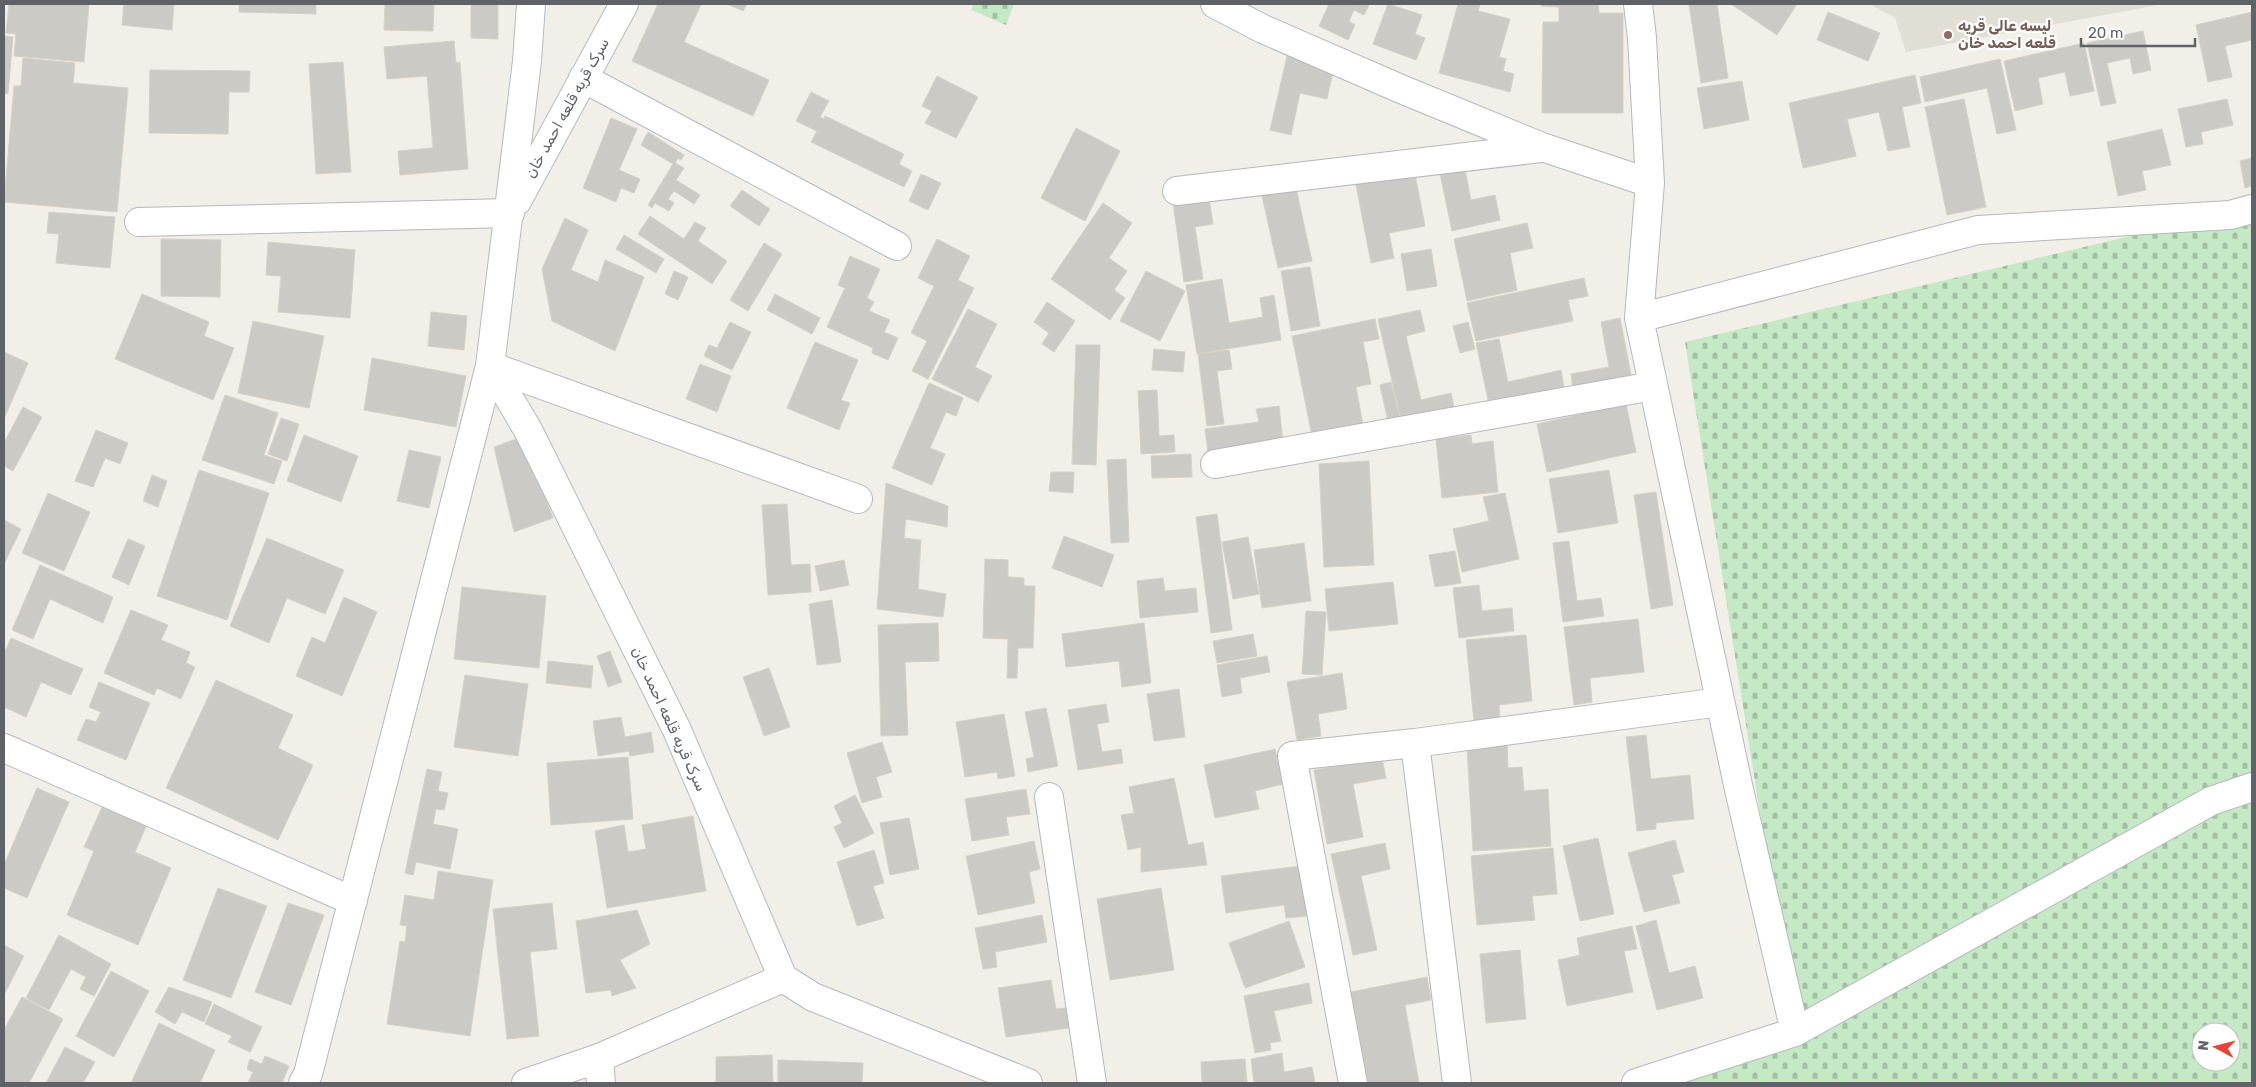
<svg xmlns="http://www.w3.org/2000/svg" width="2256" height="1087" viewBox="0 0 2256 1087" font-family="Rubik,'Noto Sans Arabic',sans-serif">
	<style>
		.education { fill: #e1ded6 }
		.cemetery { fill: url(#cemetery-stones); fill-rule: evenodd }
		.building { fill: #cccac5; stroke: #d6d1c6 }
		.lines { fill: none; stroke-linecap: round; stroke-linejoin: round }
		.street-casing { stroke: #b5b8bc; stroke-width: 30 }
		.secondary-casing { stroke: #b6babf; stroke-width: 30 }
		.street { stroke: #fff; stroke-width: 28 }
		.secondary { stroke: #fff; stroke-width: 28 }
		.education-dot { fill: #8d6e63; stroke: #fff; stroke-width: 2 }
		.labels { text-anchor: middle; stroke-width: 4.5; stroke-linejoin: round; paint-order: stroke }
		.education-label { font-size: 15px; font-weight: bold; fill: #785e54; stroke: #fff; text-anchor: start }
		.street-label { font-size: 15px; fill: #5f6368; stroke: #fff }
	</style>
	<defs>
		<pattern id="cemetery-stones" width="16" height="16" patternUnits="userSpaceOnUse" patternTransform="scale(1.25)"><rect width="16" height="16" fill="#c5e8c5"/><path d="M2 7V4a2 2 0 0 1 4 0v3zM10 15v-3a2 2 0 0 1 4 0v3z" fill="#a3c0a4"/></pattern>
	</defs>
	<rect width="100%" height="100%" fill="#f1efe8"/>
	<path class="education" d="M 1870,4 L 2163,4 L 1906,52 L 1895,18 Z"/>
	<path class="cemetery" d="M 974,4 L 1014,4 L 1006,25 L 971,10 Z
		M 2252,207 L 2252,1083 L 1636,1083 L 1795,1032 L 1685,342 ZM 2201,1032 L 2231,1032 L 2231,1062 L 2201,1062 Z"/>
	<path class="building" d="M 9,4 L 89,4 L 84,62 L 14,56 L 16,34 L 6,33 Z
		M 124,4 L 174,4 L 172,30 L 122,25 Z
		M 239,4 L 316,4 L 316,14 L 239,12 Z
		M 385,4 L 434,4 L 433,31 L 384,30 Z
		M 471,4 L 498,4 L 498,39 L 471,38 Z
		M 658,4 L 701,4 L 684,42 L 769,80 L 753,116 L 632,61 Z
		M 727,4 L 747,4 L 743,11 Z
		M 1329,4 L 1369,5 L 1364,15 L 1354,10 L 1349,21 L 1355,25 L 1348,40 L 1319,26 Z
		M 1388,4 L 1422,15 L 1415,34 L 1425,38 L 1416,60 L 1373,44 Z
		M 1458,4 L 1480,4 L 1478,11 L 1510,19 L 1499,57 L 1506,59 L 1503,71 L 1514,74 L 1510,92 L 1439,73 Z
		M 1541,4 L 1598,4 L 1599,13 L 1623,13 L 1623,113 L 1542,113 L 1543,22 L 1559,22 L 1559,7 L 1541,6 Z
		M 1689,4 L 1717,4 L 1728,78 L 1701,83 Z
		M 1731,4 L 1797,4 L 1777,35 Z
		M 1828,12 L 1880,33 L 1868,61 L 1817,40 Z
		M 2252,12 L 2252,40 L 2225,46 L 2232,77 L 2208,82 L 2196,25 Z
		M 2143,31 L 2151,70 L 2133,74 L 2130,58 L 2107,63 L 2116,103 L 2101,106 L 2087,43 Z
		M 4,36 L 13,37 L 8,94 L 4,93 Z
		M 454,41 L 456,63 L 460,62 L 468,169 L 400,175 L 398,151 L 433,148 L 427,76 L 387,79 L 384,47 Z
		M 2084,43 L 2094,91 L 2070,96 L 2065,72 L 2038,78 L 2043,104 L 2015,111 L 2004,61 Z
		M 1288,52 L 1335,63 L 1327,99 L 1300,93 L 1291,135 L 1270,130 Z
		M 23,58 L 75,63 L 73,83 L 128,88 L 117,212 L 4,202 L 14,86 L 21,86 Z
		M 2000,59 L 2016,130 L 1997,134 L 1987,88 L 1925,102 L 1920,77 Z
		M 343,62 L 351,172 L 316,174 L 309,64 Z
		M 150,70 L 250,71 L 249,92 L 229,92 L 228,134 L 149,133 Z
		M 1915,75 L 1921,103 L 1902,107 L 1910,147 L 1888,151 L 1879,112 L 1847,119 L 1856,156 L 1803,168 L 1789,103 Z
		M 937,76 L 978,97 L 956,138 L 925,123 L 932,111 L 922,106 Z
		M 1742,81 L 1749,120 L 1704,129 L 1697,88 Z
		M 811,92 L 829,101 L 820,117 L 824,119 L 825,116 L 904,154 L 899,164 L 912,171 L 904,187 L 811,142 L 817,131 L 796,121 Z
		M 1964,99 L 1986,207 L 1947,215 L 1925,107 Z
		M 2227,99 L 2233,125 L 2201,132 L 2203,144 L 2186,147 L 2178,109 Z
		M 611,118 L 637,129 L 619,170 L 640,179 L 634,193 L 621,188 L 616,202 L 583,188 Z
		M 1076,128 L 1120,151 L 1085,221 L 1041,198 Z
		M 2162,129 L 2171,165 L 2142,171 L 2146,190 L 2118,196 L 2107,142 Z
		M 648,132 L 684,155 L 681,160 L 678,158 L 675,163 L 684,168 L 676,180 L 700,195 L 694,204 L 674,191 L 668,199 L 674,203 L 669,211 L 655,203 L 652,208 L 648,205 L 673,164 L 641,145 Z
		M 2252,158 L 2252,186 L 2245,188 L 2240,161 Z
		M 1463,159 L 1471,200 L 1495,195 L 1500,220 L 1452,231 L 1438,164 Z
		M 1414,169 L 1425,226 L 1389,233 L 1394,258 L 1371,263 L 1355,180 Z
		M 921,174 L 941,183 L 928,210 L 909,201 Z
		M 1296,188 L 1312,261 L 1278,268 L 1262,196 Z
		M 742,190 L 770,209 L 759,226 L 730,206 Z
		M 1209,198 L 1213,224 L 1195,227 L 1203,279 L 1184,282 L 1173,203 Z
		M 1103,203 L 1132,223 L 1109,258 L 1127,271 L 1114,290 L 1125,298 L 1110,320 L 1051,279 Z
		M 49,212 L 115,217 L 110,268 L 56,263 L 59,234 L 47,233 Z
		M 650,216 L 684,239 L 695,222 L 706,228 L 698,241 L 727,261 L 712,284 L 638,234 Z
		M 565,218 L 588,230 L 571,270 L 598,282 L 605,260 L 644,277 L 615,351 L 552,321 L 542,269 Z
		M 1527,223 L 1533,248 L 1510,253 L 1517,290 L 1467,301 L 1454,239 Z
		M 624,235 L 664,259 L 656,273 L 616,249 Z
		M 161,239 L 221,240 L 220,297 L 161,296 Z
		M 937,239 L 970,256 L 958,280 L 974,288 L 928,379 L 912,371 L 927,341 L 911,333 L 934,286 L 918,278 Z
		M 268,242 L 355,250 L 350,318 L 278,312 L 281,276 L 266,275 Z
		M 764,243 L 782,254 L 748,311 L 730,300 Z
		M 1431,249 L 1437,286 L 1407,291 L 1401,254 Z
		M 850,256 L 880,269 L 867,298 L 874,302 L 869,311 L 890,320 L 884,332 L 898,338 L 888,360 L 872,353 L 873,348 L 827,327 L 845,288 L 838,285 Z
		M 1310,267 L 1320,326 L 1291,331 L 1281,271 Z
		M 674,271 L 688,277 L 678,300 L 665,294 Z
		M 1146,271 L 1185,291 L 1160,341 L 1120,321 Z
		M 1584,278 L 1588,296 L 1568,300 L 1573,321 L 1476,341 L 1467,303 Z
		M 1222,279 L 1229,323 L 1263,317 L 1260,298 L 1274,295 L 1281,340 L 1197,354 L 1186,285 Z
		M 142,294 L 209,322 L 204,336 L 234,348 L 213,400 L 115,359 Z
		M 775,294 L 820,318 L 812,334 L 767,310 Z
		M 1047,302 L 1075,321 L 1054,352 L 1042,344 L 1049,333 L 1034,322 Z
		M 968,309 L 997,324 L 975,367 L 992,376 L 978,402 L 932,379 Z
		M 1420,310 L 1425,331 L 1406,336 L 1421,400 L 1451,393 L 1455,412 L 1402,425 L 1378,319 Z
		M 431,312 L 467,316 L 464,350 L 428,346 Z
		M 1620,318 L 1633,385 L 1574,396 L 1571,374 L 1609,367 L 1601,322 Z
		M 1375,319 L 1379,339 L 1363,342 L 1371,384 L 1356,387 L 1363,425 L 1312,436 L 1292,336 Z
		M 253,321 L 324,336 L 309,408 L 238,393 Z
		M 730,322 L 751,332 L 732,370 L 704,356 L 709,345 L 717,348 Z
		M 1468,322 L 1475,349 L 1460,353 L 1453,326 Z
		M 1499,339 L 1508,382 L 1561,370 L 1565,393 L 1490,409 L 1476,343 Z
		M 815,342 L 858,360 L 841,400 L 850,403 L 839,430 L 787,408 Z
		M 1076,345 L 1100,345 L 1096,465 L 1072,464 Z
		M 1154,349 L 1185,352 L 1183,372 L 1152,370 Z
		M 1229,350 L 1232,369 L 1217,371 L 1224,424 L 1207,426 L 1198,354 Z
		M 4,352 L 28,363 L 4,419 Z
		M 372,358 L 466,376 L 456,427 L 364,410 Z
		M 700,364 L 731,376 L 717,412 L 686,399 Z
		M 1391,382 L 1401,423 L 1389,426 L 1380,385 Z
		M 929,383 L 963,398 L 956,416 L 946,412 L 930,448 L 945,454 L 932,485 L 892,468 Z
		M 1157,390 L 1159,436 L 1174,435 L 1175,452 L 1141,454 L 1138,391 Z
		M 225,395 L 278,413 L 264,455 L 282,461 L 274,484 L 202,460 Z
		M 1626,404 L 1636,452 L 1547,472 L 1537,424 Z
		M 1279,406 L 1283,442 L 1208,452 L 1205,429 L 1259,422 L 1256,409 Z
		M 23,407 L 42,417 L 13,471 L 4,466 L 4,443 Z
		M 281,418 L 299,424 L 287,461 L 268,454 Z
		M 96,430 L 128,443 L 120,464 L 105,458 L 93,487 L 75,481 Z
		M 304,435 L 358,456 L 341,502 L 287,481 Z
		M 1471,435 L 1472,444 L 1493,441 L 1498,492 L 1442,498 L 1436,439 Z
		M 522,437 L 553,518 L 514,532 L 494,447 Z
		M 409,450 L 441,457 L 429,508 L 397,501 Z
		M 1191,454 L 1192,477 L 1152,478 L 1151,456 Z
		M 1126,459 L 1129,542 L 1111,543 L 1107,460 Z
		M 1369,461 L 1374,565 L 1324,567 L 1319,464 Z
		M 199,470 L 269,493 L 227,620 L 157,596 Z
		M 1609,470 L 1618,523 L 1558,533 L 1549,479 Z
		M 1051,472 L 1074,472 L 1073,493 L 1049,491 Z
		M 152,475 L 167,481 L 158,507 L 143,501 Z
		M 886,483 L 948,506 L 947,527 L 906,519 L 904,538 L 921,540 L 918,589 L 946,594 L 943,617 L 877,609 Z
		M 1656,492 L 1673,605 L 1651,609 L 1634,495 Z
		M 48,493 L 90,512 L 64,571 L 22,553 Z
		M 1505,493 L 1519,559 L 1462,572 L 1453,529 L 1489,521 L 1483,497 Z
		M 787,504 L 791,565 L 810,564 L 811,592 L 768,595 L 762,505 Z
		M 1217,514 L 1232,630 L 1211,633 L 1196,517 Z
		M 4,520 L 21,529 L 4,564 Z
		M 1064,536 L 1114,555 L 1102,587 L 1052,568 Z
		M 1248,537 L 1259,594 L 1233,599 L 1222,542 Z
		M 267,538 L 344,570 L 325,614 L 287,598 L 269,643 L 230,626 Z
		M 128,539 L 145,546 L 129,585 L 112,577 Z
		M 1569,541 L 1577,601 L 1601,598 L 1604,616 L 1563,622 L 1553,543 Z
		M 1304,543 L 1311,601 L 1262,608 L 1254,550 Z
		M 1455,551 L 1461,583 L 1435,587 L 1429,555 Z
		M 985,559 L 1008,560 L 1008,577 L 1024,578 L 1024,586 L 1035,586 L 1033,648 L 1018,648 L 1017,678 L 1007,678 L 1008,639 L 983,638 Z
		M 844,560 L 849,585 L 820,591 L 815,566 Z
		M 40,565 L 113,597 L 103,623 L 50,599 L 33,639 L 12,630 Z
		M 1163,578 L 1165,591 L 1196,588 L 1198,612 L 1140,618 L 1137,581 Z
		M 1393,582 L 1398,624 L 1329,631 L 1325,589 Z
		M 1479,585 L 1482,611 L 1512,608 L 1514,631 L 1459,638 L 1453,588 Z
		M 462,587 L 546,596 L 539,668 L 454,659 Z
		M 344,597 L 377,612 L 342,696 L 296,676 L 312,637 L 325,643 Z
		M 832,600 L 841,662 L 817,665 L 809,604 Z
		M 131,610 L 168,625 L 161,640 L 190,652 L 186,663 L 195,667 L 181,699 L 157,688 L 154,695 L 104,673 Z
		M 1306,611 L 1326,612 L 1322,675 L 1302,674 Z
		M 1638,619 L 1644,672 L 1590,678 L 1592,702 L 1574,705 L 1564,627 Z
		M 938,623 L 939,661 L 905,662 L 908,735 L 881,736 L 878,625 Z
		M 1144,623 L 1151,683 L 1122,687 L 1119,661 L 1066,667 L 1062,634 Z
		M 1253,634 L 1257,656 L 1217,663 L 1213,641 Z
		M 1526,635 L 1532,701 L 1499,705 L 1500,719 L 1474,722 L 1466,640 Z
		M 11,638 L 83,669 L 71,695 L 41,682 L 26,717 L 4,707 L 4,654 Z
		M 610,651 L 622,682 L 608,687 L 597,656 Z
		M 1267,656 L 1270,672 L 1240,678 L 1242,693 L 1222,697 L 1217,665 Z
		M 548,661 L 593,666 L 591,688 L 546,683 Z
		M 769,668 L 790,727 L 764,736 L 743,677 Z
		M 1342,673 L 1347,709 L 1318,714 L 1321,736 L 1297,740 L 1287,682 Z
		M 465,675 L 528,684 L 518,756 L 454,747 Z
		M 216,680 L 293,715 L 278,748 L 313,765 L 278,840 L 166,788 Z
		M 99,682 L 150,703 L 126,760 L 77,740 L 86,719 L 96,722 L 101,712 L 89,707 Z
		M 1179,689 L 1185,737 L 1154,741 L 1147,694 Z
		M 1106,704 L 1109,722 L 1097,724 L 1102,752 L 1121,749 L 1123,763 L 1078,770 L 1068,710 Z
		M 1046,708 L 1058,766 L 1028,772 L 1026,759 L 1034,757 L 1025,712 Z
		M 1004,714 L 1015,776 L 998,779 L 997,772 L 965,777 L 956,722 Z
		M 621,717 L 625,737 L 651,732 L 654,752 L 630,756 L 629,751 L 598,756 L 593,721 Z
		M 1646,735 L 1651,779 L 1690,775 L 1694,819 L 1656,823 L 1656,829 L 1637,831 L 1626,737 Z
		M 882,742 L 892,772 L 876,777 L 882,797 L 862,803 L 847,753 Z
		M 1507,744 L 1508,768 L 1522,767 L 1524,791 L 1548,789 L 1551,846 L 1473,851 L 1467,747 Z
		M 1275,749 L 1283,784 L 1255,791 L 1259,809 L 1215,818 L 1204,765 Z
		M 628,757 L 633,819 L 551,825 L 547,763 Z
		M 1382,758 L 1386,778 L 1353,784 L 1363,837 L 1327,844 L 1314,770 Z
		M 427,769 L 442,772 L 438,791 L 448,793 L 444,810 L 436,809 L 433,824 L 458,829 L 450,869 L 416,862 L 413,875 L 405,873 Z
		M 1174,778 L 1188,845 L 1203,842 L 1207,865 L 1141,872 L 1141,847 L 1128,850 L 1121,815 L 1134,813 L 1129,787 Z
		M 37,788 L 69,802 L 27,898 L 4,888 L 4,865 Z
		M 1026,789 L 1030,814 L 1006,817 L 1009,835 L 972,841 L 965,799 Z
		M 855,795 L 874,833 L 844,848 L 834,827 L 842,823 L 834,806 Z
		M 103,805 L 147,824 L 135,852 L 171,868 L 138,945 L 67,915 L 94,851 L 84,847 Z
		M 693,816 L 706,891 L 607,908 L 595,831 L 624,825 L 628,852 L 646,849 L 642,825 Z
		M 909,818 L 919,869 L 890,875 L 880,823 Z
		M 1598,838 L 1614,914 L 1580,921 L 1563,846 Z
		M 1675,840 L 1684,872 L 1672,875 L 1680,903 L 1644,912 L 1628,853 Z
		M 1034,841 L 1040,869 L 1029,872 L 1035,903 L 978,915 L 966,856 Z
		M 1385,843 L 1390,869 L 1361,876 L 1377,950 L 1353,955 L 1331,854 Z
		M 1553,848 L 1557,894 L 1532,896 L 1535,920 L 1477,925 L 1471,856 Z
		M 874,850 L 884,883 L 873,886 L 884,918 L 857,926 L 837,862 Z
		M 1300,866 L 1307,916 L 1286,918 L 1284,905 L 1226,913 L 1221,876 Z
		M 438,871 L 493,880 L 470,1036 L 387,1024 L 400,941 L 405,942 L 407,926 L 400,925 L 405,895 L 434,900 Z
		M 218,888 L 267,906 L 231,998 L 183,980 Z
		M 1161,888 L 1174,970 L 1110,980 L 1097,899 Z
		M 288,903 L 324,915 L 291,1005 L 255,992 Z
		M 552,903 L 557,949 L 530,952 L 539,1036 L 507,1039 L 493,909 Z
		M 637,910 L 650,944 L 620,960 L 636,988 L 612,996 L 611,990 L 586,993 L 576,921 Z
		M 1042,915 L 1047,942 L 995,952 L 997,967 L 983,969 L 975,928 Z
		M 1656,920 L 1669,973 L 1695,966 L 1703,998 L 1657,1010 L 1636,926 Z
		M 1289,921 L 1305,967 L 1245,988 L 1229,943 Z
		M 1632,926 L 1637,949 L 1624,951 L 1633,992 L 1567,1006 L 1558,960 L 1580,955 L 1577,938 Z
		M 59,935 L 111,964 L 94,996 L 80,989 L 86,977 L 71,969 L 49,1010 L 26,998 Z
		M 4,945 L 24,956 L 4,995 Z
		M 1520,950 L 1526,1019 L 1486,1023 L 1480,954 Z
		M 111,971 L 149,991 L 114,1057 L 76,1036 Z
		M 1427,977 L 1431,1000 L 1405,1005 L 1419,1083 L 1368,1083 L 1351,992 Z
		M 1051,980 L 1056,1009 L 1066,1008 L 1069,1028 L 1006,1037 L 998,988 Z
		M 1309,983 L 1312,1003 L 1274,1011 L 1281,1041 L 1270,1043 L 1271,1050 L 1255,1053 L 1244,996 Z
		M 169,987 L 212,1002 L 204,1022 L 182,1012 L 175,1024 L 155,1012 Z
		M 22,997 L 63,1019 L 29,1083 L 6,1083 L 4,1082 L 4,1030 Z
		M 214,1004 L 262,1027 L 250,1052 L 228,1042 L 232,1036 L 205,1024 Z
		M 159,1023 L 215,1050 L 200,1083 L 131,1083 Z
		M 65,1047 L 95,1062 L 83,1083 L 46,1083 Z
		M 1282,1053 L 1284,1072 L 1312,1067 L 1315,1083 L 1254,1083 L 1251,1059 Z
		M 772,1055 L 773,1083 L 716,1083 L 716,1057 Z
		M 265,1056 L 289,1066 L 282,1083 L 248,1083 L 253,1072 L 247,1069 L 250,1059 L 262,1064 Z
		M 1245,1059 L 1247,1083 L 1202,1083 L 1201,1062 Z
		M 778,1060 L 863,1063 L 862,1083 L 778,1083 Z"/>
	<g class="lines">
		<defs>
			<path id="street" d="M 1215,4 L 1263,29 L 1401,89 L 1542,147 L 1650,183
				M 1638,4 L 1642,38 L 1650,183 L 1639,318 L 1738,785 L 1795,1032
				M 583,78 L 897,246
				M 1177,191 L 1541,148
				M 139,222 L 510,213
				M 1639,318 L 1978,230 L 2230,215 L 2252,209
				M 1215,464 L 1653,386
				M 1415,743 L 1457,1083
				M 4,748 L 353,901
				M 1049,797 L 1092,1083
				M 599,1058 L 601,1083
				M 303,1083 L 308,1074 L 490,366 L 858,499
				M 526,1083 L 599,1058 L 783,978
				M 1353,1083 L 1292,756 L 1415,743 L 1720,702
				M 1636,1083 L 1795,1032 L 2211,801 L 2252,787"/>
			<path id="secondary" d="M 531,4 L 527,61 L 490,366 L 528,430 L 677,730 L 783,978 L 813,997 L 1028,1083
				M 517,201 L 624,4"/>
		</defs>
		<use href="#street" class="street-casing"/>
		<use href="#secondary" class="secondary-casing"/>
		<use href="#street" class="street"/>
		<use href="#secondary" class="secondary"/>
	</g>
	<circle class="education-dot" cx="1948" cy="35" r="5"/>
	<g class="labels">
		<g class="education-label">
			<text x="1958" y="31">لیسه عالی قریه<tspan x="1958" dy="17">قلعه احمد خان</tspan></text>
		</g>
		<g class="street-label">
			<text transform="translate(567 108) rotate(-61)" y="5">سرک قریه قلعه احمد خان</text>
			<text transform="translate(669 719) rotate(65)" y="5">سرک قریه قلعه احمد خان</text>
		</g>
	</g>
	<rect width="2256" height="1087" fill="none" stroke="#5f6368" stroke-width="10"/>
	<g transform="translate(2216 1047) rotate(277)"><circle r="24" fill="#ffffff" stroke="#bfc1c3"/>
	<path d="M0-4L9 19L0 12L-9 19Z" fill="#ea4335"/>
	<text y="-8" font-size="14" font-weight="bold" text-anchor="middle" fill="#5f6368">N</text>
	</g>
	<path d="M2081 38v8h114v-8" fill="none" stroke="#5f6368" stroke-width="2.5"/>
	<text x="2088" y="38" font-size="15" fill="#5f6368" stroke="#ffffff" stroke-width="4" paint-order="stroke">20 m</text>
</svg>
